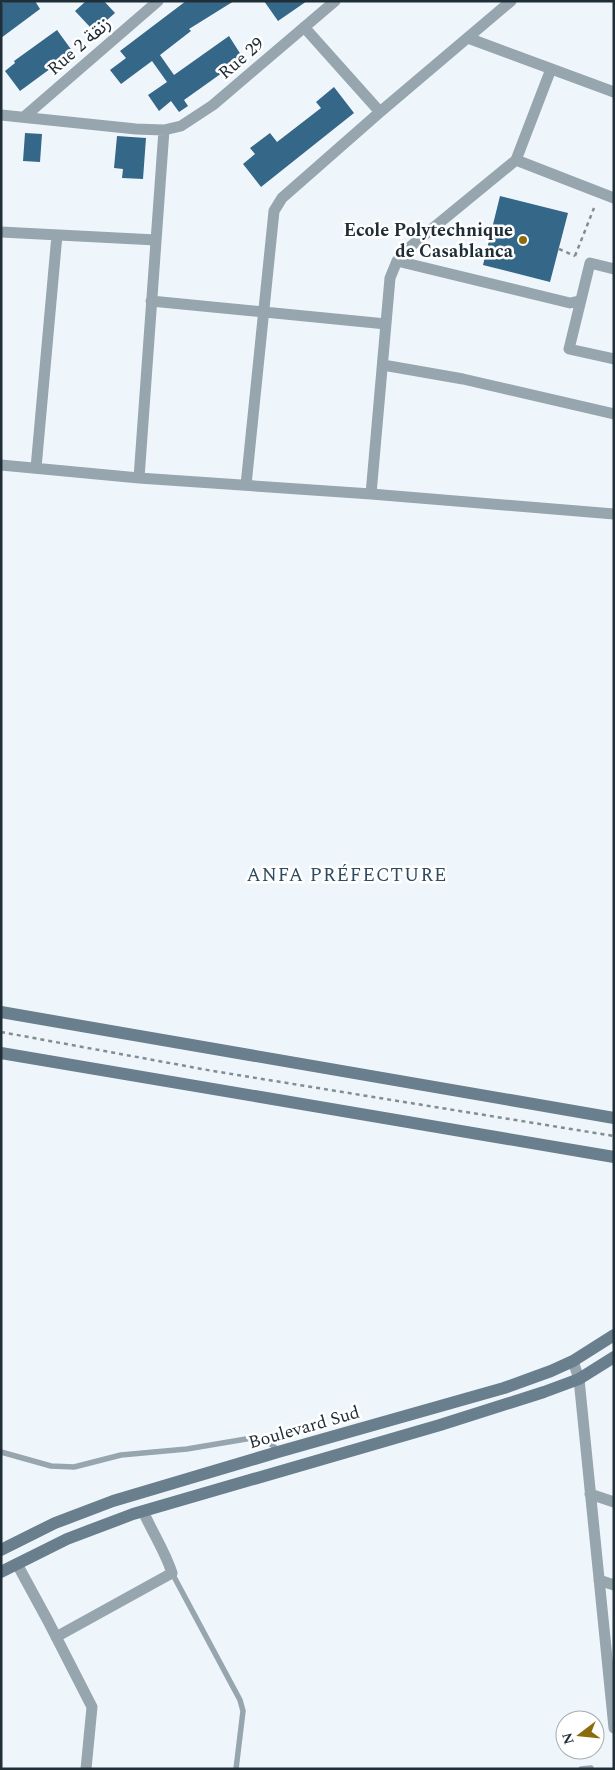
<svg xmlns="http://www.w3.org/2000/svg" width="615" height="1770" viewBox="0 0 615 1770" font-family="Spectral,'Noto Sans Arabic',serif">
	<style>
		.building { fill: #346788 }
		.lines { fill: none; stroke-linecap: round; stroke-linejoin: round }
		.path { stroke: #838d94; stroke-width: 2.5; stroke-dasharray: 4 4; stroke-linecap: butt }
		.lane { stroke: #97a5af; stroke-width: 5.5 }
		.street { stroke: #97a5af; stroke-width: 11 }
		.secondary { stroke: #697f8d; stroke-width: 12 }
		.poi-dot { fill: #8a6c0d; stroke: #fff; stroke-width: 2 }
		.labels { text-anchor: middle; stroke-width: 5; stroke-linejoin: round; paint-order: stroke }
		.street-label { font-size: 18px; fill: #202e37; stroke: #fff }
		.poi-label { font-size: 18px; font-weight: bold; fill: #202e37; stroke: #fff; text-anchor: end }
		.neighbourhood-label { font-size: 19px; letter-spacing: 1px; fill: #2e4c60; stroke: #fff }
	</style>
	<rect width="100%" height="100%" fill="#eff6fb"/>
	<path class="building" d="M 5,1 L 35,1 L 40,9 L 1,38 L 1,4 Z
		M 86,1 L 104,1 L 115,13 L 99,27 L 95,22 L 90,27 L 75,11 Z
		M 186,1 L 234,1 L 189,29 L 191,31 L 160,55 L 174,75 L 229,36 L 243,58 L 184,100 L 188,106 L 179,112 L 171,101 L 159,111 L 148,95 L 167,82 L 152,61 L 121,84 L 110,70 L 126,58 L 120,51 Z
		M 264,1 L 307,1 L 278,21 Z
		M 57,30 L 73,52 L 20,91 L 5,71 L 15,63 L 14,61 Z
		M 334,87 L 354,113 L 261,187 L 243,164 L 255,154 L 250,148 L 270,133 L 277,142 L 321,108 L 316,102 Z
		M 25,133 L 42,134 L 40,162 L 23,161 Z
		M 117,136 L 146,138 L 143,179 L 122,178 L 123,169 L 114,168 Z
		M 500,196 L 568,213 L 550,282 L 483,265 Z"/>
	<g class="lines">
		<path class="path" d="M 559,249 L 575,256
			M 575,256 L 594,208
			M 1,1032 L 213,1071 L 614,1136"/>
		<path class="lane" d="M 1,1452 L 51,1466 L 74,1467 L 121,1455 L 187,1449 L 252,1438 C 264,1438 272,1442 278,1452
			M 172,1573 L 240,1700 L 243,1711 L 236,1769
			M 581,1769 L 591,1768"/>
		<path class="street" d="M 304,27 L 380,112
			M 468,38 L 614,92
			M 1,115 L 136,129 L 164,130 L 181,126 L 213,105 L 335,1
			M 24,117 L 158,1
			M 516,160 L 614,198
			M 1,232 L 156,240
			M 397,261 L 570,303 L 579,301
			M 614,269 L 590,263 L 569,349 L 614,359
			M 151,301 L 386,324
			M 383,365 L 463,379 L 614,414
			M 1,465 L 139,478 L 371,494 L 614,514
			M 36,468 L 57,235
			M 139,478 L 164,130
			M 246,485 L 274,211 L 282,198 L 380,112 L 511,1
			M 371,494 L 390,278 L 397,261 L 405,251 L 516,160 L 551,69
			M 573,1361 L 579,1379 L 614,1728
			M 590,1494 L 614,1502
			M 17,1564 L 48,1621 L 92,1707 L 86,1769
			M 599,1580 L 614,1585
			M 56,1637 L 172,1573 C 165,1551 152,1532 143,1511"/>
		<path class="secondary" d="M 1,1012 L 614,1118
			M 1,1053 L 614,1157
			M 1,1550 L 55,1523 L 113,1501 L 278,1452 L 504,1388 L 551,1371 L 573,1361 L 614,1335
			M 1,1572 L 67,1539 L 133,1514 L 440,1425 L 544,1392 L 579,1379 L 614,1357"/>
	</g>
	<circle class="poi-dot" cx="523" cy="240" r="5"/>
	<g class="labels">
		<g class="street-label">
			<text transform="translate(79 46) rotate(-41)" y="6">Rue 2 زنقة</text>
			<text transform="translate(241 58) rotate(-41)" y="6">Rue 29</text>
			<text transform="translate(304 1427) rotate(-16)" y="6">Boulevard Sud</text>
		</g>
		<g class="poi-label">
			<text x="513" y="236">Ecole Polytechnique<tspan x="513" dy="21">de Casablanca</tspan></text>
		</g>
		<g class="neighbourhood-label">
			<text x="347" y="881">ANFA PRÉFECTURE</text>
		</g>
	</g>
	<rect width="615" height="1770" fill="none" stroke="#202e37" stroke-width="5"/>
	<g transform="translate(580 1735) rotate(254)"><circle r="24" fill="#ffffff" stroke="#a6abaf"/>
	<path d="M0-4L9 19L0 12L-9 19Z" fill="#8a6c0d"/>
	<text y="-8" font-size="14" font-weight="bold" text-anchor="middle" fill="#202e37">N</text>
	</g>
</svg>
